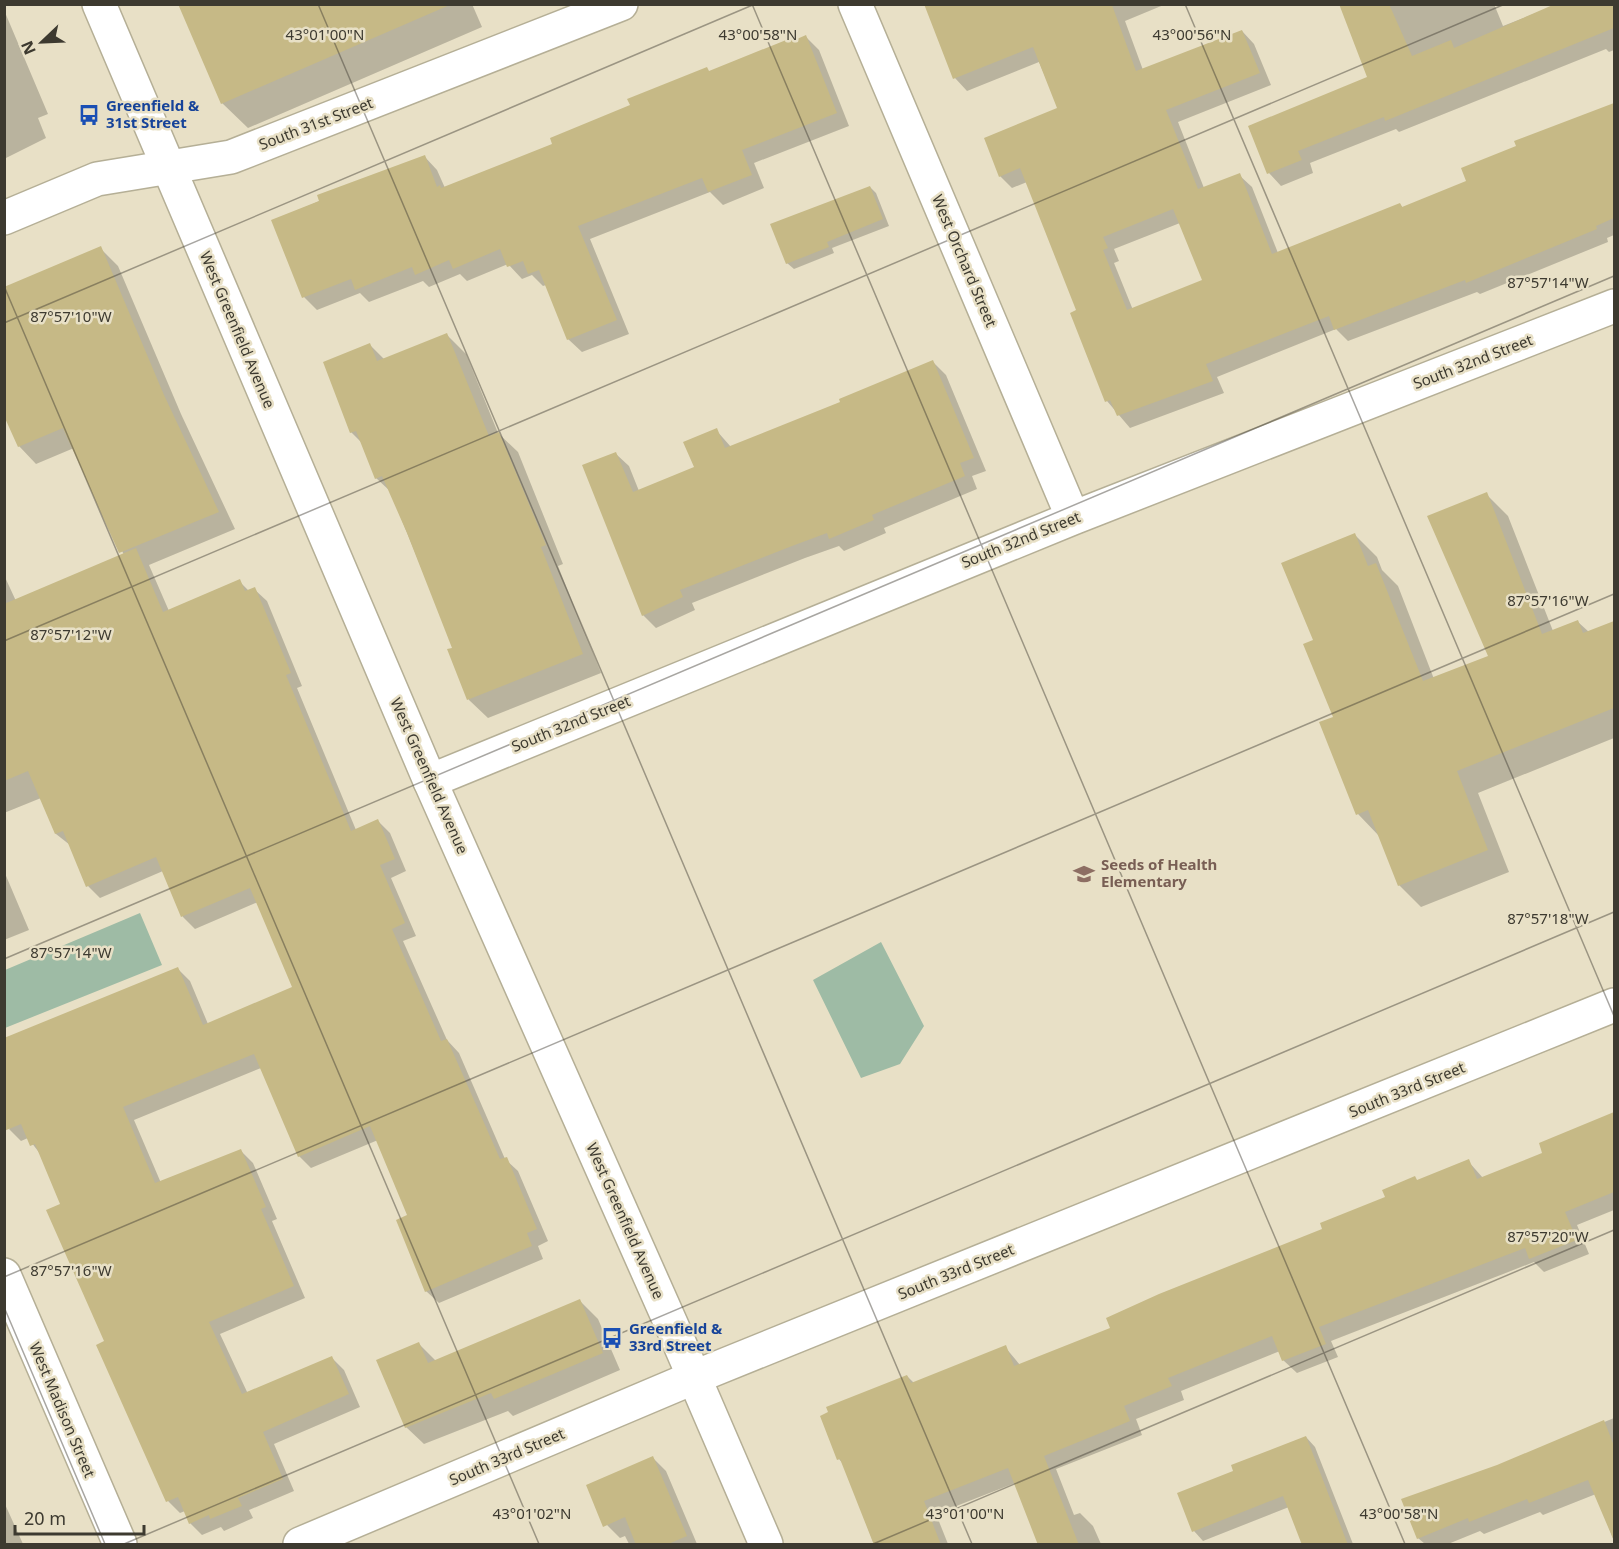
<svg xmlns="http://www.w3.org/2000/svg" width="1619" height="1549" viewBox="0 0 1619 1549" font-family="'Noto Sans',sans-serif">
	<style>
		.green { fill: #9ebba5 }
		.shadow { fill: #0003; fill-rule: evenodd }
		.building { fill: #c6b986; fill-rule: evenodd }
		.lines { fill: none; stroke-linecap: round; stroke-linejoin: round }
		.minor-casing { stroke: #b5af96; stroke-width: 36 }
		.major-casing { stroke: #b5af96; stroke-width: 36 }
		.minor { stroke: #fff; stroke-width: 33 }
		.major { stroke: #fff; stroke-width: 33 }
		.ticks { fill: none; stroke: #3d3a30; stroke-width: 1.5; stroke-opacity: 0.45 }
		.labels { text-anchor: middle; stroke-width: 5; stroke-linejoin: round; paint-order: stroke }
		.transit-label { font-size: 15px; font-weight: bold; fill: #164399; stroke: #e8e0c6; text-anchor: start }
		.street-label { font-size: 15px; fill: #3d3a30; stroke: #e8e0c6 }
		.education-label { font-size: 15px; font-weight: bold; fill: #785e54; stroke: #e8e0c6; text-anchor: start }
		.ticks-label { font-size: 15px; text-anchor: middle; fill: #3d3a30; stroke: #e8e0c6; stroke-width: 5; stroke-linejoin: round; paint-order: stroke }
	</style>
	<rect width="100%" height="100%" fill="#e8e0c6"/>
	<path class="green" d="M 140,913 L 162,965 L 5,1028 L 5,970 Z
		M 881,942 L 924,1026 L 900,1064 L 861,1078 L 813,980 Z"/>
	<path class="shadow" d="M 180,4 L 472,4 L 482,27 L 248,128 L 222,103 Z
		M 925,4 L 1166,4 L 1125,21 L 1143,70 L 1242,31 L 1254,44 L 1271,85 L 1178,122 L 1204,188 L 1239,175 L 1252,187 L 1278,253 L 1400,204 L 1403,208 L 1468,182 L 1518,146 L 1614,104 L 1614,235 L 1607,238 L 1608,242 L 1480,294 L 1477,292 L 1348,341 L 1336,329 L 1217,377 L 1224,393 L 1130,428 L 1107,401 L 1078,311 L 1027,182 L 1012,188 L 1000,176 L 1059,109 L 1039,62 L 967,91 L 955,78 ZM 1180,223 L 1204,281 L 1133,310 L 1114,263 L 1119,261 L 1114,249 Z
		M 1340,4 L 1494,4 L 1503,26 L 1559,4 L 1614,4 L 1614,50 L 1609,52 L 1606,49 L 1399,132 L 1396,129 L 1310,163 L 1313,173 L 1281,186 L 1269,173 L 1369,78 Z
		M 4,10 L 48,114 L 38,118 L 46,138 L 4,159 Z
		M 806,37 L 819,50 L 849,126 L 754,163 L 764,188 L 723,205 L 710,192 L 590,239 L 629,334 L 582,352 L 568,339 L 546,285 L 543,286 L 532,275 L 522,279 L 508,264 L 467,281 L 460,274 L 429,287 L 423,281 L 369,302 L 360,293 L 317,310 L 304,297 L 273,221 L 424,156 L 437,170 L 445,188 L 554,144 L 710,72 Z
		M 870,187 L 876,193 L 889,226 L 832,248 L 834,253 L 794,269 L 787,263 Z
		M 100,248 L 118,266 L 181,414 L 235,529 L 149,565 L 169,611 L 239,581 L 249,591 L 254,589 L 267,601 L 302,686 L 297,688 L 356,830 L 378,821 L 390,833 L 406,871 L 391,878 L 416,936 L 403,941 L 447,1040 L 459,1053 L 505,1159 L 518,1171 L 548,1241 L 538,1246 L 543,1259 L 439,1303 L 426,1291 L 409,1216 L 378,1140 L 311,1168 L 299,1156 L 261,1068 L 134,1120 L 161,1183 L 241,1151 L 253,1163 L 277,1219 L 272,1221 L 305,1298 L 220,1334 L 248,1394 L 332,1358 L 344,1370 L 360,1407 L 274,1444 L 294,1491 L 249,1510 L 253,1518 L 224,1531 L 221,1527 L 202,1535 L 190,1523 L 185,1511 L 180,1513 L 168,1501 L 106,1342 L 62,1205 L 41,1155 L 28,1138 L 21,1141 L 9,1129 L 178,969 L 190,981 L 208,1024 L 294,988 L 258,902 L 195,929 L 183,917 L 163,871 L 100,898 L 88,886 L 70,845 L 56,834 L 41,798 L 4,813 L 4,575 L 16,601 L 124,555 L 74,448 L 36,464 L 19,446 Z
		M 447,335 L 466,354 L 498,433 L 518,452 L 563,564 L 558,566 L 601,673 L 488,718 L 469,700 L 449,650 L 454,648 L 390,491 L 376,478 L 362,443 L 351,432 L 370,345 L 385,360 Z
		M 933,362 L 946,375 L 986,471 L 972,476 L 977,489 L 884,528 L 886,533 L 844,551 L 839,546 L 805,558 L 692,603 L 695,610 L 656,628 L 643,615 L 616,454 L 629,466 L 639,491 L 696,468 L 716,430 L 731,447 L 842,403 Z
		M 1486,494 L 1508,516 L 1553,631 L 1578,622 L 1589,632 L 1614,622 L 1614,738 L 1478,793 L 1509,872 L 1421,907 L 1399,885 L 1380,837 L 1358,814 L 1315,641 L 1355,535 L 1377,557 L 1382,570 L 1398,586 L 1434,679 L 1490,657 Z
		M 4,871 L 29,930 L 4,940 Z
		M 1614,1114 L 1614,1210 L 1577,1225 L 1589,1254 L 1544,1272 L 1534,1262 L 1331,1341 L 1338,1357 L 1297,1373 L 1283,1360 L 1280,1351 L 1181,1391 L 1184,1400 L 1136,1419 L 1142,1435 L 1056,1469 L 1074,1515 L 1080,1513 L 1093,1526 L 1101,1544 L 1039,1544 L 1015,1483 L 936,1514 L 948,1544 L 874,1544 L 844,1465 L 839,1459 L 907,1376 L 914,1383 L 1005,1347 L 1020,1365 L 1112,1329 L 1324,1230 L 1418,1181 L 1468,1161 L 1483,1178 L 1544,1153 L 1541,1144 Z
		M 580,1301 L 598,1319 L 620,1370 L 513,1416 L 508,1411 L 424,1444 L 406,1427 L 419,1344 L 436,1361 Z
		M 1614,1418 L 1614,1541 L 1596,1494 L 1543,1515 L 1540,1512 L 1484,1534 L 1480,1531 L 1448,1544 L 1425,1544 L 1418,1538 L 1498,1466 Z
		M 1306,1437 L 1315,1447 L 1353,1544 L 1303,1544 L 1289,1507 L 1203,1541 L 1194,1531 L 1235,1472 Z
		M 653,1458 L 666,1471 L 697,1544 L 629,1544 L 625,1536 L 620,1538 L 607,1525 Z
		M 4,1502 L 23,1544 L 4,1544 Z"/>
	<path class="building" d="M 178,4 L 452,4 L 221,104 Z
		M 924,4 L 1112,5 L 1136,71 L 1242,30 L 1260,73 L 1166,110 L 1198,189 L 1240,173 L 1272,254 L 1400,203 L 1402,207 L 1466,181 L 1461,168 L 1516,146 L 1514,141 L 1614,103 L 1614,218 L 1596,226 L 1597,229 L 1466,283 L 1465,280 L 1334,330 L 1329,316 L 1206,364 L 1213,381 L 1117,416 L 1110,400 L 1105,402 L 1070,313 L 1076,310 L 1020,168 L 999,177 L 984,138 L 1057,108 L 1033,47 L 953,79 ZM 1173,209 L 1202,280 L 1127,310 L 1103,250 L 1108,248 L 1103,237 Z
		M 1339,4 L 1389,4 L 1412,56 L 1451,40 L 1454,48 L 1555,4 L 1614,4 L 1614,28 L 1385,121 L 1384,117 L 1298,151 L 1302,160 L 1267,174 L 1248,126 L 1367,77 Z
		M 806,35 L 837,113 L 742,150 L 752,175 L 708,192 L 702,178 L 578,226 L 617,320 L 567,340 L 539,270 L 528,274 L 523,261 L 507,267 L 500,249 L 453,269 L 449,260 L 415,275 L 412,267 L 355,290 L 351,279 L 302,298 L 271,220 L 319,201 L 317,195 L 425,155 L 437,187 L 440,185 L 441,188 L 552,144 L 550,138 L 630,105 L 627,99 L 707,67 L 709,71 L 796,36 L 797,39 Z
		M 870,186 L 883,219 L 827,242 L 829,247 L 786,264 L 770,224 Z
		M 101,246 L 164,395 L 219,512 L 119,553 L 63,428 L 18,447 L 4,416 L 4,287 Z
		M 447,333 L 489,436 L 499,432 L 546,545 L 541,547 L 583,654 L 467,700 L 447,649 L 452,648 L 407,533 L 382,476 L 375,479 L 356,431 L 350,433 L 323,362 L 370,343 L 377,361 Z
		M 933,360 L 974,458 L 960,463 L 965,476 L 872,515 L 874,520 L 829,539 L 827,533 L 792,546 L 680,590 L 683,597 L 642,616 L 582,465 L 616,452 L 633,492 L 694,467 L 683,442 L 717,428 L 725,448 L 840,402 L 839,399 Z
		M 1487,492 L 1542,634 L 1578,620 L 1583,633 L 1614,621 L 1614,708 L 1457,771 L 1488,850 L 1398,886 L 1368,810 L 1356,815 L 1319,722 L 1333,717 L 1303,644 L 1313,640 L 1281,563 L 1355,533 L 1368,566 L 1376,563 L 1423,681 L 1488,656 L 1427,516 Z
		M 136,548 L 163,612 L 240,579 L 245,591 L 255,587 L 291,673 L 286,675 L 351,831 L 378,819 L 395,859 L 380,865 L 405,923 L 392,929 L 441,1041 L 447,1039 L 500,1159 L 507,1157 L 537,1229 L 527,1233 L 532,1246 L 425,1292 L 396,1220 L 407,1215 L 370,1126 L 298,1157 L 254,1054 L 123,1107 L 155,1183 L 241,1149 L 266,1207 L 261,1209 L 294,1286 L 209,1322 L 242,1394 L 332,1356 L 349,1394 L 263,1432 L 283,1479 L 238,1498 L 242,1506 L 210,1519 L 209,1515 L 189,1524 L 178,1497 L 166,1502 L 96,1345 L 104,1341 L 46,1210 L 60,1204 L 35,1144 L 30,1146 L 21,1124 L 4,1131 L 4,1038 L 178,967 L 203,1025 L 292,987 L 250,888 L 181,917 L 156,857 L 86,887 L 63,831 L 55,834 L 28,771 L 4,781 L 4,604 Z
		M 1614,1112 L 1614,1192 L 1565,1212 L 1577,1240 L 1529,1259 L 1525,1248 L 1319,1327 L 1326,1344 L 1282,1361 L 1272,1336 L 1168,1378 L 1172,1386 L 1124,1406 L 1130,1421 L 1044,1456 L 1079,1545 L 1038,1545 L 1008,1468 L 924,1501 L 941,1545 L 874,1545 L 840,1459 L 837,1460 L 820,1416 L 828,1412 L 826,1407 L 907,1375 L 911,1383 L 1006,1345 L 1014,1366 L 1110,1328 L 1106,1318 L 1159,1294 L 1322,1229 L 1320,1223 L 1385,1197 L 1382,1190 L 1415,1176 L 1417,1180 L 1469,1159 L 1477,1179 L 1542,1153 L 1539,1143 Z
		M 580,1299 L 603,1353 L 494,1399 L 491,1393 L 405,1428 L 376,1360 L 419,1342 L 428,1363 Z
		M 1604,1420 L 1614,1446 L 1614,1541 L 1588,1480 L 1529,1503 L 1527,1499 L 1469,1522 L 1468,1518 L 1417,1539 L 1401,1499 L 1497,1465 Z
		M 1306,1436 L 1348,1545 L 1302,1545 L 1283,1496 L 1192,1532 L 1177,1493 L 1233,1471 L 1231,1465 Z
		M 653,1456 L 687,1536 L 666,1545 L 636,1545 L 625,1517 L 603,1527 L 586,1485 Z"/>
	<g class="lines">
		<defs>
			<path id="minor" d="M 855,4 L 1073,518
				M 4,218 L 97,179 L 231,157 L 621,4
				M 430,781 L 1073,518 L 1614,306
				M 4,1275 L 120,1544
				M 300,1544 L 695,1377 L 1614,1005"/>
			<path id="major" d="M 99,4 L 430,781 L 672,1326 L 766,1544"/>
		</defs>
		<use href="#minor" class="minor-casing"/>
		<use href="#major" class="major-casing"/>
		<use href="#minor" class="minor"/>
		<use href="#major" class="major"/>
	</g>
	<path class="ticks" d="M 318,4 L 972,1544M 752,4 L 1405,1544M 1185,4 L 1614,1016M 4,5 L 6,4M 4,286 L 539,1544M 4,323 L 755,4M 4,641 L 1505,4M 4,959 L 1614,276M 4,1277 L 1614,594M 4,1307 L 105,1544M 124,1544 L 1614,912M 873,1544 L 1614,1230"/>
	<defs>
		<symbol id="bus-bare" viewBox="-9 -9 18 18"><path d="M-5-6H5V4H4V6H2V4H-2V6H-4V4H-5ZM-3.5-4V0h7V-4ZM-3.5 1.2v1.5H-2V1.2ZM2 1.2v1.5H3.5V1.2Z" fill="#1a4fb4" stroke="#e8e0c6" stroke-width="2.5" paint-order="stroke"/></symbol>
		<symbol id="school-bare" viewBox="-9 -9 18 18"><path d="M0-5L7-2L0 1L-7-2ZM-4 1L0 2.5L4 1V4Q0 6-4 4Z" fill="#8d6e63" stroke="#e8e0c6" stroke-width="2.5" paint-order="stroke"/></symbol>
	</defs>
	<g fill-rule="evenodd">
		<use href="#bus-bare" x="74" y="100" width="30" height="30"/>
		<use href="#school-bare" x="1069" y="859" width="30" height="30"/>
		<use href="#bus-bare" x="597" y="1323" width="30" height="30"/>
	</g>
	<g class="labels">
		<g class="transit-label">
			<text x="106" y="111">Greenfield &amp;<tspan x="106" dy="17">31st Street</tspan></text>
			<text x="629" y="1334">Greenfield &amp;<tspan x="629" dy="17">33rd Street</tspan></text>
		</g>
		<g class="street-label">
			<text transform="translate(316 124) rotate(-21)" y="5">South 31st Street</text>
			<text transform="translate(964 261) rotate(67)" y="5">West Orchard Street</text>
			<text transform="translate(237 330) rotate(67)" y="5">West Greenfield Avenue</text>
			<text transform="translate(1473 362) rotate(-21)" y="5">South 32nd Street</text>
			<text transform="translate(1021 540) rotate(-22)" y="5">South 32nd Street</text>
			<text transform="translate(571 724) rotate(-22)" y="5">South 32nd Street</text>
			<text transform="translate(429 776) rotate(66)" y="5">West Greenfield Avenue</text>
			<text transform="translate(1407 1090) rotate(-22)" y="5">South 33rd Street</text>
			<text transform="translate(625 1221) rotate(66)" y="5">West Greenfield Avenue</text>
			<text transform="translate(956 1272) rotate(-22)" y="5">South 33rd Street</text>
			<text transform="translate(62 1410) rotate(67)" y="5">West Madison Street</text>
			<text transform="translate(507 1457) rotate(-23)" y="5">South 33rd Street</text>
		</g>
		<g class="education-label">
			<text x="1101" y="870">Seeds of Health<tspan x="1101" dy="17">Elementary</tspan></text>
		</g>
	</g>
	<g class="ticks-label">
		<text x="325" y="40">43°01'00"N</text>
		<text x="758" y="40">43°00'58"N</text>
		<text x="1192" y="40">43°00'56"N</text>
		<text x="1548" y="288">87°57'14"W</text>
		<text x="71" y="322">87°57'10"W</text>
		<text x="1548" y="606">87°57'16"W</text>
		<text x="71" y="640">87°57'12"W</text>
		<text x="1548" y="924">87°57'18"W</text>
		<text x="71" y="958">87°57'14"W</text>
		<text x="1548" y="1242">87°57'20"W</text>
		<text x="71" y="1276">87°57'16"W</text>
		<text x="532" y="1519">43°01'02"N</text>
		<text x="965" y="1519">43°01'00"N</text>
		<text x="1399" y="1519">43°00'58"N</text>
	</g>
	<rect width="1619" height="1549" fill="none" stroke="#3d3a30" stroke-width="12"/>
	<g transform="translate(42 42) rotate(247)" stroke="#e8e0c6" stroke-width="4.5" paint-order="stroke">
	<path d="M0-4.5L10 22L0 15L-10 22Z" fill="#3d3a30"/>
	<text y="-9" font-size="16" font-weight="bold" text-anchor="middle" fill="#3d3a30">N</text>
	</g>
	<path d="M15 1525v9h129v-9" fill="none" stroke="#3d3a30" stroke-width="3"/>
	<text x="24" y="1525" font-size="18" fill="#3d3a30" stroke="#e8e0c6" stroke-width="4.5" paint-order="stroke">20 m</text>
</svg>
